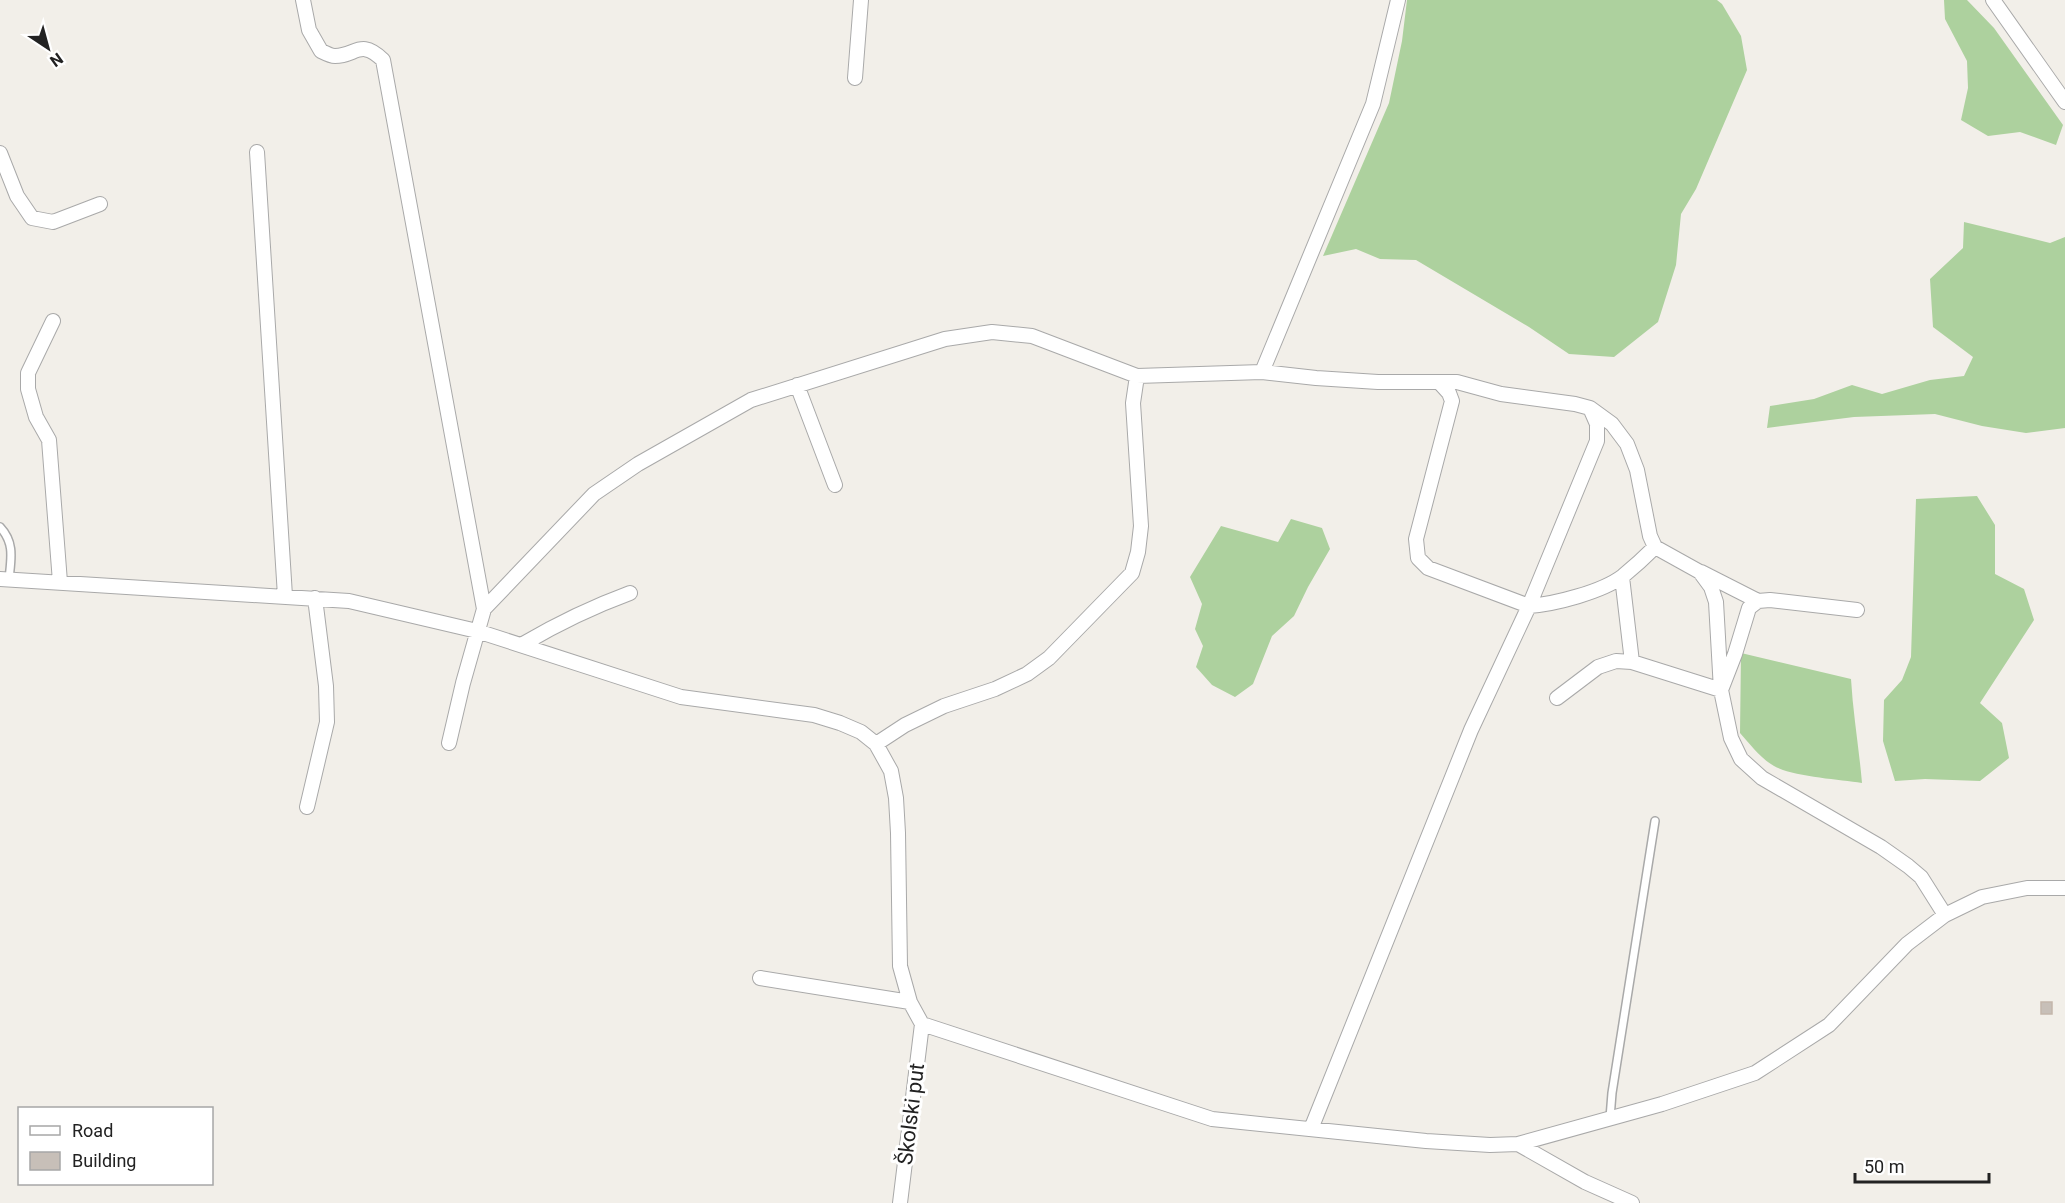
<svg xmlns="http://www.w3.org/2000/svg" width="2065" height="1203" viewBox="0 0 2065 1203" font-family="Roboto,sans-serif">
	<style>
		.forest { fill: #add19e }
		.building { fill: #c7bfb8; stroke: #c4b6ab; stroke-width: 1.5 }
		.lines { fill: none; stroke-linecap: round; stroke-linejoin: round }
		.service-casing { stroke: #a9a9a9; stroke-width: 10 }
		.minor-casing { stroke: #a9a9a9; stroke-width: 16 }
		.service { stroke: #fff; stroke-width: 7 }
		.minor { stroke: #fff; stroke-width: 14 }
		.labels { text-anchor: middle; stroke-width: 6; stroke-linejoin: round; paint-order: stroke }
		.street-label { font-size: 21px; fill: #222; stroke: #fff }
	</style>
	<rect width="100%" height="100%" fill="#f2efe9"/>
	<path class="forest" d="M 1407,0 L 1717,0 L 1722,4 L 1741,36 L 1747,70 L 1696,189 L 1681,214 L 1676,265 L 1658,322 L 1614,357 L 1569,354 L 1529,327 L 1416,260 L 1380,259 L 1356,249 L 1323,256 L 1389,103 L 1402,41 Z
		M 1944,0 L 1967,0 L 1994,28 L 2063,125 L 2056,145 L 2020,132 L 1988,136 L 1961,120 L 1968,88 L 1967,61 L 1945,19 Z
		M 1964,222 L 2050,243 L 2065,237 L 2065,428 L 2026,433 L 1982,426 L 1935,414 L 1854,417 L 1767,428 L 1770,406 L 1814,399 L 1852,385 L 1882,394 L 1930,380 L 1964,376 L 1973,357 L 1933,327 L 1930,279 L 1963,248 Z
		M 1977,496 L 1995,525 L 1995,574 L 2024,589 L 2034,620 L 1980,703 L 2002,723 L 2009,758 L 1980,781 L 1925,779 L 1895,781 L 1883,741 L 1884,700 L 1902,680 L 1911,657 L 1916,499 Z
		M 1291,519 L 1322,528 L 1330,549 L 1308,587 L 1294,616 L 1272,636 L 1253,684 L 1235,697 L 1212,685 L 1196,667 L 1203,646 L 1195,629 L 1202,604 L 1190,577 L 1221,526 L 1278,542 Z
		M 1741,653 L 1851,679 C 1853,714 1859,748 1862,783 C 1838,779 1794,777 1774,766 C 1760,758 1750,744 1740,733 Z"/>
	<path class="building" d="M 2041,1002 L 2052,1002 L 2052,1014 L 2041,1014 Z"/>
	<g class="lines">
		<defs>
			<path id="service" d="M 0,527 C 15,543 11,559 9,579
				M 1610,1118 L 1612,1093 L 1655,821"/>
			<path id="minor" d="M 303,0 L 309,30 L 321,51 C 325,53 331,56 335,56 C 356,56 360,38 383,60 L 484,609
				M 1993,0 L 2065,102
				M 855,78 L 861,0
				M 257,152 L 285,596
				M 0,153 L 17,196 L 32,218 L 53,222 L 100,204
				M 53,321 L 28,373 L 28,389 L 36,417 L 49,440 L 60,582
				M 1262,372 L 1316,378 L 1378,382 L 1457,382 L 1501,394 L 1575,404 L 1590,408 L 1612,424 L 1627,444 L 1637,470 L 1650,536 L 1655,547 L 1700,572 L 1711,587 L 1716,602 L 1721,690 L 1731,738 L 1741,759 L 1762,778 L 1881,847 L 1908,866 L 1921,877 L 1945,915
				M 1439,382 L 1449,393 L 1452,401 L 1416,539 L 1418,558 L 1428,568 L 1529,606 C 1555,604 1602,592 1623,576 C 1634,567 1645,557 1655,547
				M 797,385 L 835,485
				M 1701,572 L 1758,601
				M 1622,577 L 1632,662
				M 0,579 L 349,601 L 477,631 L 681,697 L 814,715 L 840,723 L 861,732 L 876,744 L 891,771 L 896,798 L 898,833 L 900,966 L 910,1002 L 922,1024 L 1212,1119 L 1426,1141 L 1490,1145 L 1518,1144 L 1662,1104 L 1755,1073 L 1829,1025 L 1907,944 L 1945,915 L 1982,897 L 2027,888 L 2065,888
				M 523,644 C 557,624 592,607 630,593
				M 1557,698 L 1598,667 L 1616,661 L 1632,662 L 1721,690 L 1735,654 L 1749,608 L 1758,601 L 1770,600 L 1857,610
				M 449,743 L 463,683 L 484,609 L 594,494 L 638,464 L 751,400 L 945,339 L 992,332 L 1032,336 L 1137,376 L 1262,372 L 1373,104 L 1398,0
				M 876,744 L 905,725 L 944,706 L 995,689 L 1027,674 L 1049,658 L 1132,573 L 1138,552 L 1141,526 L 1133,403 L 1137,376
				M 307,807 L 327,722 L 326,686 L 315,598
				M 760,978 L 910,1002
				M 1311,1129 L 1471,730 L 1529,606 L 1597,441 L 1597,424 L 1590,408
				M 1518,1144 L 1585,1182 L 1632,1203
				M 900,1203 L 922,1024"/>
		</defs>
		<use href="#service" class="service-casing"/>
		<use href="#minor" class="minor-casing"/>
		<use href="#service" class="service"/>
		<use href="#minor" class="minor"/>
	</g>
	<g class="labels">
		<g class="street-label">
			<text transform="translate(911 1114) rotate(-83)" y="7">Školski put</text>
		</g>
	</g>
	<rect x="18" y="1107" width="195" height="78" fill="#ffffff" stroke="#a7a7a7" stroke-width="1.5"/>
	<rect x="30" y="1126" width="30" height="9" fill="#ffffff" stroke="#a7a7a7" stroke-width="1.5"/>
	<text x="72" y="1137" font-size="18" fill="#222222">Road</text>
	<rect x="30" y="1152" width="30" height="18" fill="#c7bfb8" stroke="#a7a7a7" stroke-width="1.5"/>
	<text x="72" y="1167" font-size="18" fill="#222222">Building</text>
	<g transform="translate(48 48) rotate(144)" stroke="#ffffff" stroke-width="4.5" paint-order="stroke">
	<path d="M0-4.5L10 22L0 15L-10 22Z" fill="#222222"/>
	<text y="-9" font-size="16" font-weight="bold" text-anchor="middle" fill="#222222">N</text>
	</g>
	<path d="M1855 1173v9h134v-9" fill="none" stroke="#222222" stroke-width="3"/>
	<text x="1864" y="1173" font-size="18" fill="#222222" stroke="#ffffff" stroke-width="4.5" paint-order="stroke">50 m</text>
</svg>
